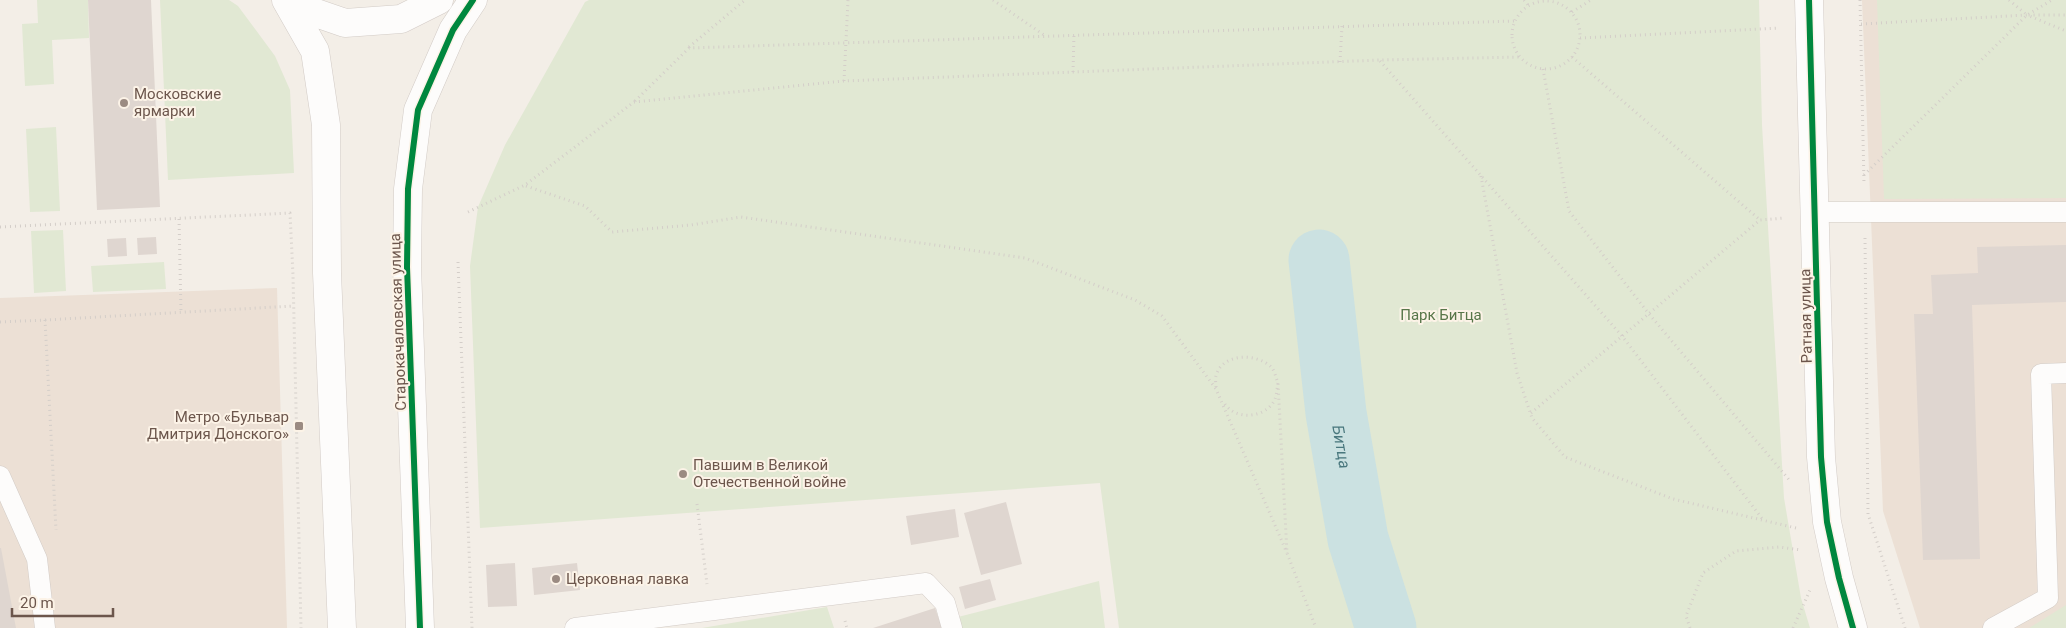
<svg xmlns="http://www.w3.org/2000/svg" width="2066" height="628" viewBox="0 0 2066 628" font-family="Roboto,sans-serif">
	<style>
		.residential { fill: #ece0d5 }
		.green { fill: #e1e8d3 }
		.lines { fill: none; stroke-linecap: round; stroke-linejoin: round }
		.river { stroke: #cbe1e1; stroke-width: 61 }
		.building { fill: #dfd6d0 }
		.service-casing { stroke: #d2cbc6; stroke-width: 21 }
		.minor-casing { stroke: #d2cbc6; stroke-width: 29 }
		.tertiary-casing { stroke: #d2cbc6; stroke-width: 29 }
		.path { stroke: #d4cec9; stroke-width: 3; stroke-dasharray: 1 4; stroke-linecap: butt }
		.service { stroke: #fdfcfb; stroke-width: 20 }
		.minor { stroke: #fdfcfb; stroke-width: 28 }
		.tertiary { stroke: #fdfcfb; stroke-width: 28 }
		.cycleway-casing { stroke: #fcf3e7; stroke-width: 9 }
		.cycleway { stroke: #00873e; stroke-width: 6 }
		.poi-dot { fill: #9b8b82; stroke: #fcf3e7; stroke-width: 2 }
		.labels { text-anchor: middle; stroke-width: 4; stroke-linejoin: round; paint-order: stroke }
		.poi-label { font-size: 15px; fill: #6c564c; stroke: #fcf3e7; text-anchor: start }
		.park-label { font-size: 15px; fill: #587649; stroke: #fcf3e7 }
		.street-label { font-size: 15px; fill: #6c564c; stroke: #fcf3e7 }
		.water-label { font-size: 16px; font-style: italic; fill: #49777d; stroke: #fcf3e7 }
	</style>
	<rect width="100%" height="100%" fill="#f3eee7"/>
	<path class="residential" d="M 1862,0 L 2066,0 L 2066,628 L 1920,628 L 1883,511 Z
		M 277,288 L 287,628 L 0,628 L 0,298 Z"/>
	<path class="green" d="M 37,0 L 88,0 L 89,38 L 52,40 L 54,84 L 25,86 L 22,24 L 38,23 Z
		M 160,0 L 229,0 L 238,6 L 275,56 L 290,90 L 294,173 L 168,180 Z
		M 589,0 L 1759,0 L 1762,125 L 1784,498 L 1801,598 L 1810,628 L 1119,628 L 1100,483 L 480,528 L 470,266 L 478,207 L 505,145 L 585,2 Z
		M 1877,0 L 2066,0 L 2066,198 L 1884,199 Z
		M 56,127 L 60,211 L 30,212 L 26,129 Z
		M 63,230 L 66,291 L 34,293 L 31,231 Z
		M 164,262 L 166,289 L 93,292 L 91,266 Z
		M 1099,581 L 1105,628 L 961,628 L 958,617 Z
		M 2066,605 L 2066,628 L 2029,628 Z
		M 827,607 L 834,628 L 702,628 Z"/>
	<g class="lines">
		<path class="river" id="s1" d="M 1319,260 L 1336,413 L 1358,539 L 1386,628"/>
	</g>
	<path class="building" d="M 88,0 L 151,0 L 160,207 L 97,210 Z
		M 156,237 L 157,254 L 138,255 L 137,238 Z
		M 126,238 L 127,256 L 108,257 L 107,239 Z
		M 2066,245 L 2066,302 L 1972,305 L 1980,559 L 1923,560 L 1914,314 L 1933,314 L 1931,275 L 1978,273 L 1977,247 Z
		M 1006,502 L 1022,564 L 981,575 L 964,513 Z
		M 955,509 L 959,537 L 911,545 L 906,516 Z
		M 0,548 L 1,548 L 16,628 L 0,628 Z
		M 515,563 L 517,606 L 488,607 L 486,565 Z
		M 577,563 L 580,590 L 534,595 L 532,568 Z
		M 990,579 L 996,600 L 965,609 L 959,587 Z
		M 935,608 L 942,628 L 873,628 Z"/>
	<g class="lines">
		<defs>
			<path id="service" d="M 1816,212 L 2066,212
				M 0,476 L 37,559 L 45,628
				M 575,628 L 926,583 L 945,603 L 952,628
				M 1993,628 L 2048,598 L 2041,374 L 2066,373"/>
			<path id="minor" d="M 1809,0 L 1821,457 L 1827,522 L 1839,578 L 1853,628"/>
			<path id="tertiary" d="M 286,0 L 315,51 L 326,125 L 327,273 L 342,628
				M 290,4 L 345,23 L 401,19 L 439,0
				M 420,628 L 407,267 L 408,189 L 418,110 L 453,30 L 473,0"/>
		</defs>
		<use href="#service" class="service-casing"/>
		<use href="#minor" class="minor-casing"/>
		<use href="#tertiary" class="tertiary-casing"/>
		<path class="path" d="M 993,0 L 1044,35
			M 1524,0 L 1528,5
			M 1860,0 L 1864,184
			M 2009,0 L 2027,15 L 2066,15
			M1512 35a34 34 0 1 1 68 0a34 34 0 1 1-68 0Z
			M 1572,12 L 1591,0
			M 1861,24 L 2027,15 L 2066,31
			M 1580,38 L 1779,28
			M 689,47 L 745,0
			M 1572,57 L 1760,220
			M 1380,61 L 1622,336 L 1764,521
			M 1340,62 L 1342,26
			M 1543,69 L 1569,211 L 1649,314 L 1791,482
			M 1073,72 L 1074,34
			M 844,81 L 848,0
			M 635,101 L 689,48 L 1514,21
			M 1864,175 L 2027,15 L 2052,0
			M 1481,176 L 1517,373 L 1532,418 L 1565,457 L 1673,499 L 1796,528
			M 526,186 L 585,206 L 612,232 L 691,225 L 741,217 L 1025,258 L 1135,300 L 1162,316 L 1216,389 L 1287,553
			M 468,212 L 525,185 L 634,102 L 844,81 L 1380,60 L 1521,57
			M 179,219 L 181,313
			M 0,227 L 290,213 L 293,275 L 301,628
			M 1865,238 L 1868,514 L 1905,628
			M 458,262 L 472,628
			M 45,320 L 293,306
			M 0,322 L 45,320 L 56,530
			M 1216,387 C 1216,384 1215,379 1216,376 C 1222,352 1259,353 1272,368 C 1275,372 1276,378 1278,383 L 1287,553 L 1316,628
			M 1225,404 C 1236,421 1267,418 1275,399 C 1277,394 1277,387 1278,383
			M 1531,413 L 1760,220 L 1785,218
			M 697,504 L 707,584
			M 845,621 L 847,628
			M 1690,628 L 1686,616 L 1703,573 L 1736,551 L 1779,547 L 1801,550
			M 1793,628 L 1810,590"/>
		<use href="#service" class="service"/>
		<use href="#minor" class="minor"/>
		<use href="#tertiary" class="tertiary"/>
		<defs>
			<path id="cycleway" d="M 1809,0 L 1821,457 L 1827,522 L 1839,578 L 1853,628
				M 420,628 L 407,267 L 408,189 L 418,110 L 453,30 L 473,0"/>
		</defs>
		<use href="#cycleway" class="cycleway-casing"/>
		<use href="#cycleway" class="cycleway"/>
	</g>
	<g class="poi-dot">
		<circle cx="124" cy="103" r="5"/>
		<rect x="294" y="421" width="10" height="10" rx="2.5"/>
		<circle cx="683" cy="474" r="5"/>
		<circle cx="556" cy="579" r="5"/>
	</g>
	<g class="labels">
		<g class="poi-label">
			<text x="134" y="99">Московские<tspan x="134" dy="17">ярмарки</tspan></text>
			<text x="289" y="422" text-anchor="end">Метро «Бульвар<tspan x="289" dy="17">Дмитрия Донского»</tspan></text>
			<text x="693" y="470">Павшим в Великой<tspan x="693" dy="17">Отечественной войне</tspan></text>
			<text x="566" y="584">Церковная лавка</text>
		</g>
		<g class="park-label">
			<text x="1441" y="320">Парк Битца</text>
		</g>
		<g class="street-label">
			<text transform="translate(1806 316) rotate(-91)" y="5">Ратная улица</text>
			<text transform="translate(398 322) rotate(-92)" y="5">Старокачаловская улица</text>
		</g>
		<g class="water-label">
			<text dy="6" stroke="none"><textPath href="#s1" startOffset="188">Битца</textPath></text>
		</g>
	</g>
	<path d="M12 608v8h101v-8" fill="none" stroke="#6c564c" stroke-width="2.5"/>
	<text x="20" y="608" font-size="15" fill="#6c564c" stroke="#fcf3e7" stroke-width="4" paint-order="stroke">20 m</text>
</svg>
